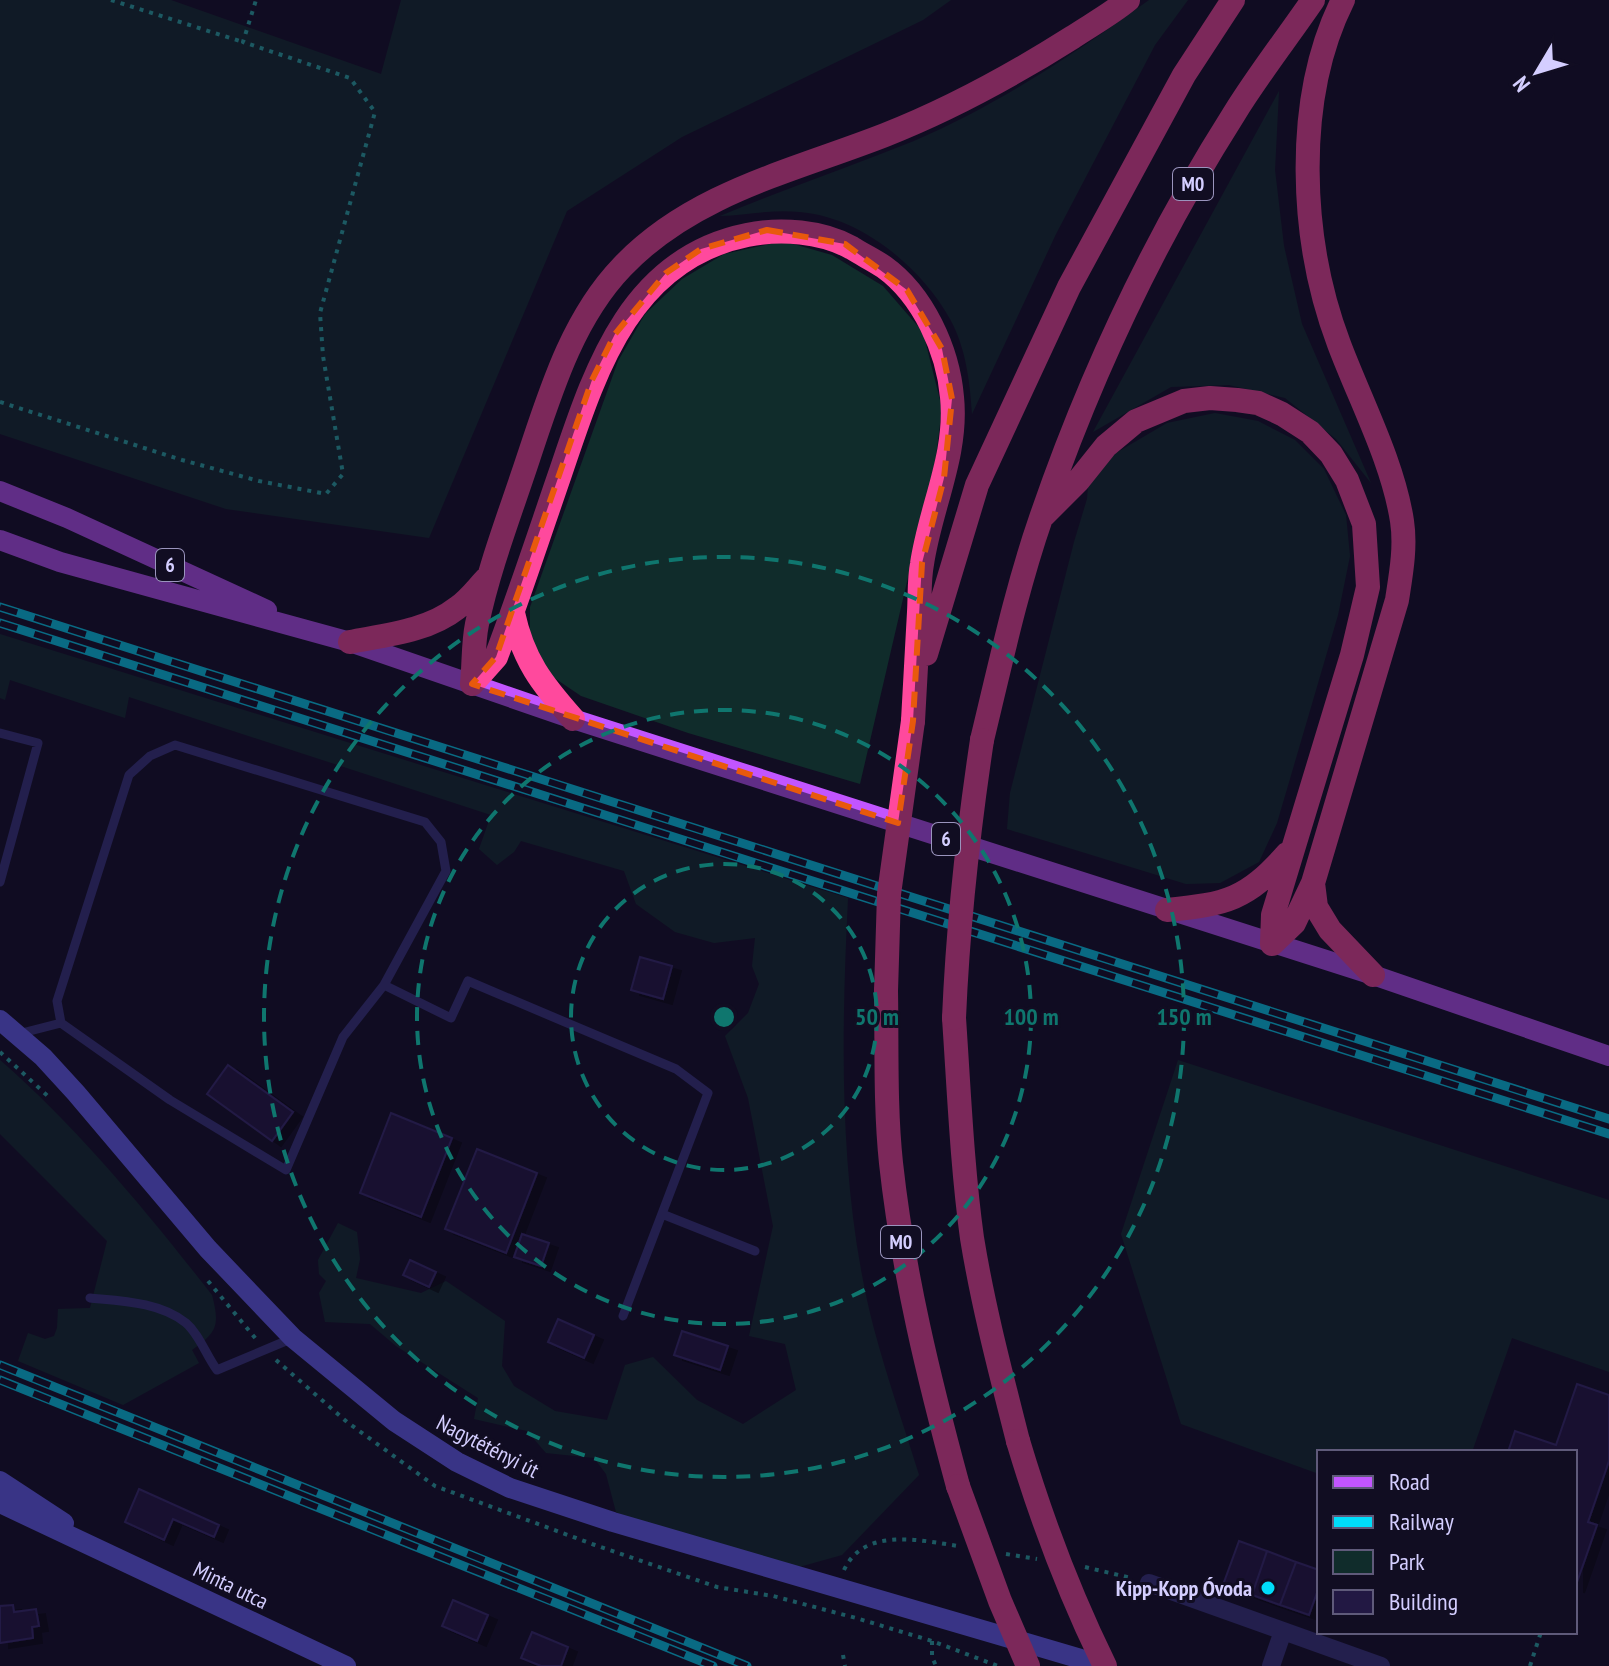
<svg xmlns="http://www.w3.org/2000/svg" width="1609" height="1666" viewBox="0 0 1609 1666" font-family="'PT Sans Narrow',sans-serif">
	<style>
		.green { fill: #102c2b }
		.building { fill: #221843; stroke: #392a70; stroke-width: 2; filter: url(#shadow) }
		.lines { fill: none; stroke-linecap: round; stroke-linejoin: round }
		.path { stroke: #2ab6b0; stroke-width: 4; stroke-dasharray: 4 6; stroke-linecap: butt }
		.lane { stroke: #3a3682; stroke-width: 9 }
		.street { stroke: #3a3682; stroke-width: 18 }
		.secondary { stroke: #6b65ff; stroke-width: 20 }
		.primary { stroke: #c255ff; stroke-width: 20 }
		.highway { stroke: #ff499d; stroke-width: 24 }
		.rail-casing { stroke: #00dcf9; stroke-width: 9 }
		.rail { stroke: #110d22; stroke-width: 6; stroke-dasharray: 18; stroke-linecap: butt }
		.highway-bridge { stroke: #ff499d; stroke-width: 24 }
		.marked { fill: none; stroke: #e8590c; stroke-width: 6; stroke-dasharray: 16 10; stroke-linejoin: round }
		.ring { fill: none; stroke: #0f766e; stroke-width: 4; stroke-dasharray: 14 10 }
		.poi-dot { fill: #00dcf9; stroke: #110d22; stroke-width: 3 }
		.labels { text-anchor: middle; stroke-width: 6; stroke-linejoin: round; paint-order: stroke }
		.shield { fill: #110d22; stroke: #9a94bd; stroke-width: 2 }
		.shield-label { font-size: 20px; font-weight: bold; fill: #d4ceff }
		.street-label { font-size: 22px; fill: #d4ceff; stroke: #110d22 }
		.poi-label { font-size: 22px; font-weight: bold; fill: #d4ceff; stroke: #110d22; text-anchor: end }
		.centre { fill: #0f766e; stroke: #110d22; stroke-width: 4 }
		.ring-label { font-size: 24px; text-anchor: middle; font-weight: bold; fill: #0f766e; stroke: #110d22; stroke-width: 6; stroke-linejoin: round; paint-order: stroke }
	</style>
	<defs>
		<filter id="shadow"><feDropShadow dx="9" dy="5" stdDeviation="0" flood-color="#0009"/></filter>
	</defs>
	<rect width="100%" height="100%" fill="#110d22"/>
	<path class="green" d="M 0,0 L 171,0 L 381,74 L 401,0 L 951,0 L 923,20 L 682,137 L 567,211 L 429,538 L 226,509 L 0,434 Z
		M 1149,0 L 1188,0 L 1155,45 L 1056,234 L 972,414 C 970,382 966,348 950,319 C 921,267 861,217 800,212 C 774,209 746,215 720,216 C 784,189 850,167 914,141 C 998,105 1076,53 1149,0 Z
		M 1279,91 L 1275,170 L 1284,246 L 1302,324 L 1371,483 L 1336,439 L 1285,398 L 1229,385 L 1171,387 L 1093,432 Z
		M 783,241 L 832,255 L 883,286 L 923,332 L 942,408 L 936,457 L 860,784 L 688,733 L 581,696 L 547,673 L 530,637 L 530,607 L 618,361 L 645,314 L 682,279 L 724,254 Z
		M 1215,413 L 1258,421 L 1295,440 L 1324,469 L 1346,515 L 1350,556 L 1338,615 L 1277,823 L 1259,862 L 1220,883 L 1186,884 L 1007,829 L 1010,793 L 1074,542 L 1087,499 L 1089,476 L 1116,453 L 1167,423 Z
		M 0,634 L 848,898 C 841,1040 838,1191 874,1329 C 887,1378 904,1426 919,1475 L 842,1555 L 799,1567 L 629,1518 L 616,1512 L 606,1474 L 594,1458 L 546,1453 L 527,1431 L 474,1419 L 478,1398 L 396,1346 L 370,1324 L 325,1322 L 319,1293 L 326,1281 L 319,1274 L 318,1260 L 338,1223 L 357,1232 L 360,1259 L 356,1278 L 421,1293 L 446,1281 L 505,1321 L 502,1366 L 514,1386 L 555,1411 L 607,1420 L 625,1365 L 653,1357 L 697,1400 L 743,1424 L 796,1390 L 785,1344 L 749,1336 L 773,1226 L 748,1098 L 725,1036 L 748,1013 L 759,984 L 752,966 L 755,938 L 714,943 L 675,932 L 636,904 L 624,871 L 521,841 L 514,852 L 497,865 L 479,849 L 491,815 L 129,697 L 125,718 L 10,680 L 5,700 L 0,698 Z
		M 0,1060 C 79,1129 147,1212 212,1295 C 220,1326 217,1332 192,1350 L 199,1363 L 123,1405 L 18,1361 L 28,1333 L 45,1339 L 54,1336 L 57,1328 L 58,1309 L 90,1308 L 107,1241 L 0,1134 Z
		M 1178,1060 L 1609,1200 L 1609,1372 L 1512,1338 L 1472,1452 L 1319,1452 L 1319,1474 L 1181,1424 L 1121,1234 Z"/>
	<path class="building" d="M 640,957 L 672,966 L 663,999 L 631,990 Z
		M 228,1065 L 293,1112 L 272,1141 L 207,1094 Z
		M 391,1113 L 452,1138 L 421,1217 L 360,1193 Z
		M 477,1149 L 537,1173 L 506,1253 L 445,1229 Z
		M 522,1234 L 549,1243 L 541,1266 L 514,1257 Z
		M 410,1260 L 436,1272 L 429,1287 L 403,1275 Z
		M 558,1319 L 594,1335 L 584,1358 L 548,1342 Z
		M 682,1331 L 728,1346 L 720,1370 L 674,1355 Z
		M 1577,1384 L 1609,1395 L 1609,1461 L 1588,1522 L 1597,1525 L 1575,1588 L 1575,1452 L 1508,1452 L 1515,1431 L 1556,1445 Z
		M 139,1489 L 219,1525 L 214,1537 L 173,1519 L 164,1540 L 125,1522 Z
		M 1239,1541 L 1267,1551 L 1252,1595 L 1223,1585 Z
		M 1267,1551 L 1296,1562 L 1280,1605 L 1252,1595 Z
		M 1296,1562 L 1319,1570 L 1319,1587 L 1309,1615 L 1280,1605 Z
		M 453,1600 L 488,1615 L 477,1641 L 442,1626 Z
		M 13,1605 L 14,1612 L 36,1609 L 39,1626 L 32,1627 L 33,1638 L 0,1643 L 0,1606 Z
		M 532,1632 L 568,1647 L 561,1666 L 541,1666 L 521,1658 Z"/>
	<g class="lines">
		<path class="path" d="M 111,0 L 243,42
			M 0,402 L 182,460 L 259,481 L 326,494 L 343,474 L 323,356 L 320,313 L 375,112 L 350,78 L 243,42 L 256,0
			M 0,1052 L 51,1099
			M 208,1281 L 256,1339
			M 276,1360 L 347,1422 L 435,1486 L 595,1545 L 717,1587 L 773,1596 L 856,1618 L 932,1641 L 998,1666
			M 1006,1554 L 1037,1559
			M 1085,1567 L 1131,1578
			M 844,1570 C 864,1527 919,1540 958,1546
			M 932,1641 L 932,1657 L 936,1666
			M 843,1655 L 845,1666
			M 1530,1666 L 1541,1632"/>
		<path class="lane" d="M 0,733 L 38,743 L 0,882
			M 384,985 L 446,871 L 441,842 L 425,822 L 175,745 L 150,756 L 129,775 L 57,1001 L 61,1023 L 170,1100 L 286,1170 L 343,1037 L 384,985 L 451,1018 L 468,981 L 676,1069 L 708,1093 L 623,1316
			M 18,1034 L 61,1023
			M 662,1214 L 755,1251
			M 90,1298 C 121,1301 160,1302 186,1323 C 199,1334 206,1355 217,1370 L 293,1338"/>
		<path class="street" d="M 1149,1583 L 1381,1666
			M 1271,1666 L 1283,1631"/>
		<path class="secondary" d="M 0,1020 L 43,1057 L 76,1093 L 208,1249 L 293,1338 L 394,1421 L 457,1462 L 510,1488 L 613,1522 L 1105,1666
			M 0,1481 L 64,1523
			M 0,1503 L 346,1666"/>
		<path class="primary" d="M 0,491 L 67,518 L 267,610
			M 0,540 L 60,562 L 350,642 L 573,719 L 1373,975 L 1609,1056"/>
		<path class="highway" d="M 1041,518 L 1078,481 L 1106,446 L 1136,421 L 1184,401 L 1210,398 L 1237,400 L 1258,403 L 1282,414 L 1310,432 L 1331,454 L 1347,480 L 1364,524 L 1368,587 L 1352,655 L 1273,915 L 1272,944
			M 513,613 C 523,660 542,684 573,719
			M 350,642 C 386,635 428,631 457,608 C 469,600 478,587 488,577
			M 926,654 L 977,485 L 1069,287 L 1184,75 L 1233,0
			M 472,684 L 496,657 C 519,596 539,535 560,474 C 594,374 628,259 747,235 C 780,228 822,231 852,248 C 863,255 874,260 884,267 C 923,295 948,350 952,397 C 958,455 930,508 922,564 C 919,579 920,596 919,612 C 917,648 915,684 913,721
			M 472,684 C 474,665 473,643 477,624 C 489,567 511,511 529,456 C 551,390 573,318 622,267 C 692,193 793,171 885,135 C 951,109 1013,75 1073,37 C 1091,25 1111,14 1128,0
			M 982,740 C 1000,666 1016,590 1041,518 C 1089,378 1154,240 1234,114 C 1258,75 1287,38 1313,0
			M 1313,883 L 1316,907 L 1330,930 L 1373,975
			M 1167,910 C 1227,904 1246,900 1287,854
			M 1272,944 L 1294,923 L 1313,883 L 1397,600 C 1401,574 1406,547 1402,521 C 1393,462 1360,400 1339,344 C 1300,241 1293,100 1343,0
			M 886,991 C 887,1048 885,1106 891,1163 C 903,1273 929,1379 958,1486
			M 954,1018 C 959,1091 962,1165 972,1238 C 983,1306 1001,1374 1018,1441"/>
		<defs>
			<path id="rail" d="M 0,607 L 1609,1119
				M 0,623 L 1609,1134
				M 0,1365 L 747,1666
				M 0,1380 L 713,1666"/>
		</defs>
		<use href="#rail" class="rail-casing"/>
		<use href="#rail" class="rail"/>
		<path class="highway-bridge" d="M 886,991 L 889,894 L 913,721
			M 954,1018 C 958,924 968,833 982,740
			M 1018,1441 C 1041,1518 1069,1593 1105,1666
			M 958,1486 L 1000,1601 L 1028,1666"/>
	</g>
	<path d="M0 0H1609V1666H0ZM 767,230 L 845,244 L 907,290 L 942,349 L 952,399 L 944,478 L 922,563 L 913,721 L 898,823 L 472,684 L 496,657 L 592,380 L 615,334 L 666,273 L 701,249 Z" fill="#110d22" fill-opacity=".55" fill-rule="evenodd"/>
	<path class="marked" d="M 767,230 L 845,244 L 907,290 L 942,349 L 952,399 L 944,478 L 922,563 L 913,721 L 898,823 L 472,684 L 496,657 L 592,380 L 615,334 L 666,273 L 701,249 Z"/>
	<g class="ring">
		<circle cx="724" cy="1017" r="153"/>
		<circle cx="724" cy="1017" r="307"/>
		<circle cx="724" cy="1017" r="460"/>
	</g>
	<circle class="poi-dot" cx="1268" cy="1588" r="8"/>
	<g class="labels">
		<g class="shield">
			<rect x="1173" y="168" width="40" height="32" rx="6"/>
			<rect x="156" y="549" width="28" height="32" rx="6"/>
			<rect x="932" y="823" width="28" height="32" rx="6"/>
			<rect x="881" y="1226" width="40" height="32" rx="6"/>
		</g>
		<g class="shield-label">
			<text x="1193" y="191">M0</text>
			<text x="170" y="572">6</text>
			<text x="946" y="846">6</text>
			<text x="901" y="1249">M0</text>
		</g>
		<g class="street-label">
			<text transform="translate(488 1446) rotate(27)" y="8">Nagytétényi út</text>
			<text transform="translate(231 1585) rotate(26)" y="8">Minta utca</text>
		</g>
		<g class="poi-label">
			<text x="1252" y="1596">Kipp-Kopp Óvoda</text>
		</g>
	</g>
	<circle cx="724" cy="1017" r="12" class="centre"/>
	<g class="ring-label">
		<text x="877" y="1025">50 m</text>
		<text x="1031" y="1025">100 m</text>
		<text x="1184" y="1025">150 m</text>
	</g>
	<rect x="1317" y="1450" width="260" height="184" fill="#110d22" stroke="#5f5a7a" stroke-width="2"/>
	<rect x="1333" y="1476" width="40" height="12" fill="#c255ff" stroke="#5f5a7a" stroke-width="2"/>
	<text x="1389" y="1490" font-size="24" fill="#d4ceff">Road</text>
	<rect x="1333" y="1516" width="40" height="12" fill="#00dcf9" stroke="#5f5a7a" stroke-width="2"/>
	<text x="1389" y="1530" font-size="24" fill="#d4ceff">Railway</text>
	<rect x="1333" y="1550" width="40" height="24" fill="#102c2b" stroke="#5f5a7a" stroke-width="2"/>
	<text x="1389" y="1570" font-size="24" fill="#d4ceff">Park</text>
	<rect x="1333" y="1590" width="40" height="24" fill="#221843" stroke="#5f5a7a" stroke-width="2"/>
	<text x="1389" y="1610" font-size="24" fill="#d4ceff">Building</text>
	<g transform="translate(1537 72) rotate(232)" stroke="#110d22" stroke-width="6" paint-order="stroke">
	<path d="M0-6L14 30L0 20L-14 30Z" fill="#d4ceff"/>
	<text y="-12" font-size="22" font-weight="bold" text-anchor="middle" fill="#d4ceff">N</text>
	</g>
</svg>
